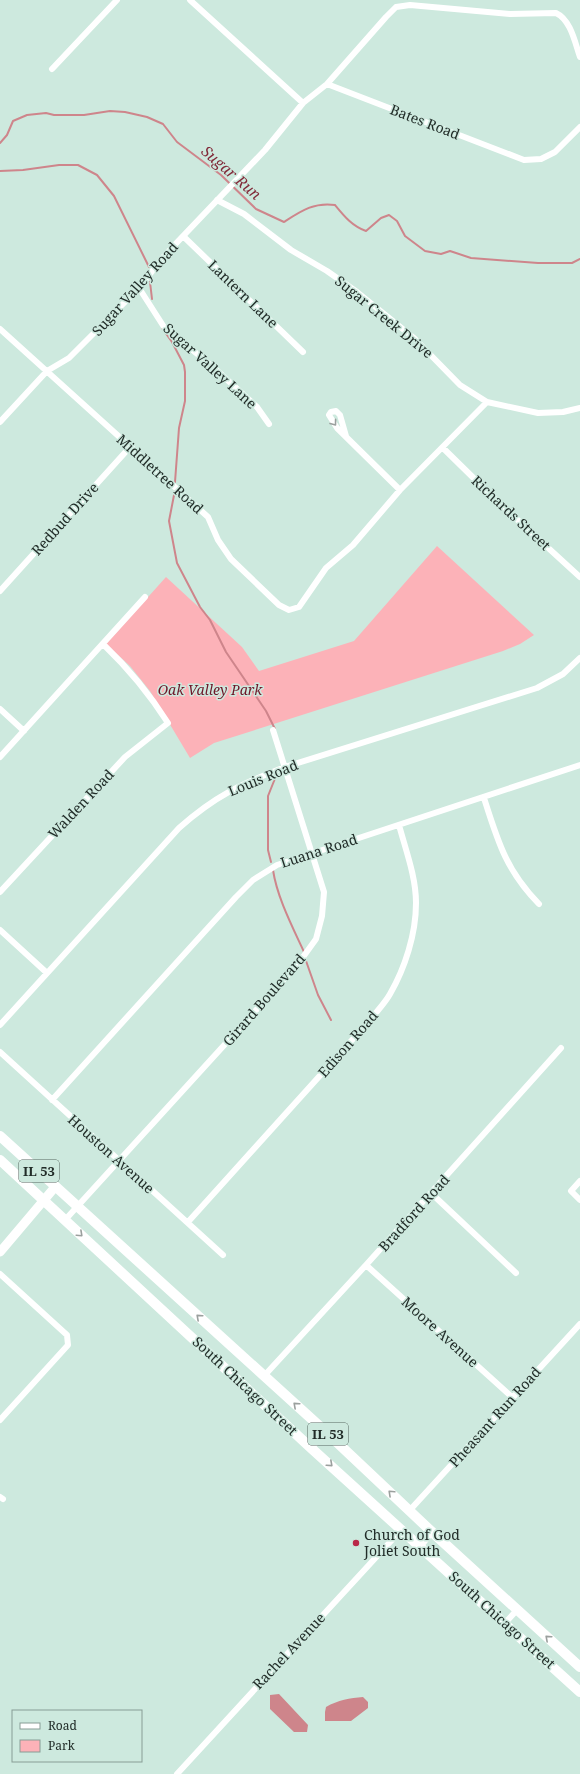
<svg xmlns="http://www.w3.org/2000/svg" width="580" height="1774" viewBox="0 0 580 1774" font-family="'Noto Serif',serif">
	<style>
		.green { fill: #fcb2b8 }
		.forest { fill: #ce858b }
		.lines { fill: none; stroke-linecap: round; stroke-linejoin: round }
		.stream { stroke: #ce858b; stroke-width: 2 }
		.street { stroke: #fff; stroke-width: 6 }
		.secondary { stroke: #fff; stroke-width: 9 }
		.primary { stroke: #fff; stroke-width: 10 }
		.oneway { stroke: #9ba09e }
		.poi-dot { fill: #b92848; stroke: #cde9de; stroke-width: 1.5 }
		.labels { text-anchor: middle; stroke-width: 3; stroke-linejoin: round; paint-order: stroke }
		.shield { fill: #cde9de; stroke: #55655f; stroke-width: 1 }
		.shield-label { font-size: 13px; font-weight: bold; fill: #212c28 }
		.street-label { font-size: 14px; fill: #212c28; stroke: #cde9de }
		.park-label { font-size: 14px; font-style: italic; fill: #6e1729; stroke: #cde9de }
		.poi-label { font-size: 14px; fill: #212c28; stroke: #cde9de; text-anchor: start }
		.water-label { font-size: 15px; font-style: italic; fill: #812a39; stroke: #cde9de }
	</style>
	<rect width="100%" height="100%" fill="#cde9de"/>
	<path class="green" d="M 437,546 L 534,635 L 520,644 L 503,651 L 214,743 L 190,758 L 150,691 L 130,666 L 106,644 L 166,577 L 242,647 L 259,671 L 354,641 Z"/>
	<path class="forest" d="M 279,1694 L 308,1725 L 307,1732 L 294,1732 L 270,1709 L 270,1695 Z
		M 363,1697 L 368,1702 L 368,1708 L 351,1721 L 325,1721 L 325,1712 L 326,1707 C 338,1700 350,1698 363,1697 Z"/>
	<g class="lines">
		<path class="stream" d="M 0,143 L 7,135 L 13,121 L 27,115 L 46,113 L 54,115 L 84,115 L 110,111 L 125,112 L 147,117 L 163,124 L 177,142 L 221,175 L 256,209 L 284,222 C 301,211 314,202 335,205 C 344,216 352,226 366,231 L 381,218 L 389,215 L 397,221 L 405,236 L 425,251 L 441,254 L 450,251 L 471,258 L 538,263 L 572,263 L 580,259
			M 0,171 L 23,170 L 59,165 L 78,165 L 97,175 L 114,196 L 149,267
			M 150,282 L 152,299
			M 162,328 L 172,342 L 184,365 L 185,372 L 185,401 L 179,428 L 175,482
			M 175,490 L 169,521 L 177,563 L 200,607 L 210,620 L 226,652 L 266,711 L 275,729
			M 271,862 L 268,850 L 268,796 L 276,776
			M 273,870 C 277,897 292,926 304,952
			M 305,958 L 318,995 L 331,1020"/>
		<path class="street" d="M 190,0 L 303,103
			M 52,69 L 117,0
			M 327,84 L 524,160 L 541,159 L 555,152 L 580,127
			M 217,200 L 244,214 L 291,250 L 327,271 L 357,292 L 414,338 L 460,385 L 487,402 L 538,413 L 563,412 L 580,408
			M 183,236 L 303,352
			M 139,288 L 164,327 L 212,366 L 257,407 L 269,424
			M 0,329 L 208,517 L 218,540 L 231,559 L 279,605 L 289,610 L 299,607 L 326,568 L 353,545 L 400,490 L 487,402
			M 0,422 L 47,371 L 69,358 L 139,288 L 165,255 L 265,150 L 303,103 L 327,84 L 386,17 L 396,7 L 410,5 L 510,14 L 556,13 C 571,20 575,43 580,57
			M 346,436 L 340,415 L 336,411 L 331,412 L 329,415 L 337,428 L 400,490
			M 443,448 L 497,501 L 580,577
			M 0,591 L 130,447
			M 0,709 L 24,731
			M 0,757 L 145,597
			M 484,798 C 498,842 506,870 539,904
			M 0,892 L 125,757 L 168,723 C 149,693 128,668 103,644
			M 0,930 L 47,973
			M 0,1025 L 179,828 C 215,796 241,784 285,767 L 537,688 L 563,674 L 580,658
			M 0,1052 L 223,1255
			M 52,1100 L 236,897 L 253,880 L 277,865 L 580,765
			M 580,1181 L 571,1191 L 580,1200
			M 431,1193 L 516,1273
			M 65,1220 L 298,964 L 316,939 L 322,916 L 324,892 L 273,730
			M 188,1222 L 371,1019 C 377,1011 385,1003 390,994 C 405,968 416,934 416,903 C 416,877 406,851 399,825
			M 366,1265 L 513,1398
			M 0,1274 L 67,1335 L 68,1345 L 0,1420
			M 264,1376 L 366,1265 L 561,1048
			M 311,1448 L 326,1432
			M 0,1497 L 3,1499
			M 410,1510 L 580,1324
			M 421,1546 L 432,1532
			M 505,1623 L 517,1610
			M 177,1774 L 402,1529"/>
		<path class="secondary" d="M 0,1252 L 55,1187"/>
		<path class="primary" d="M 0,1136 L 326,1432 L 432,1532 L 580,1667
			M 0,1160 L 311,1448 L 580,1692"/>
	</g>
	<defs><path id="oneway-chevron" d="M-2-3.5L2.5 0L-2 3.5" fill="none" stroke-width="1.6" stroke-linecap="round" stroke-linejoin="round"/></defs>
	<g class="oneway">
		<use href="#oneway-chevron" transform="translate(334 423) rotate(53)"/>
		<use href="#oneway-chevron" transform="translate(80 1234) rotate(43)"/>
		<use href="#oneway-chevron" transform="translate(199 1317) rotate(-138)"/>
		<use href="#oneway-chevron" transform="translate(296 1405) rotate(-138)"/>
		<use href="#oneway-chevron" transform="translate(330 1464) rotate(42)"/>
		<use href="#oneway-chevron" transform="translate(391 1493) rotate(-137)"/>
		<use href="#oneway-chevron" transform="translate(548 1638) rotate(-138)"/>
	</g>
	<circle class="poi-dot" cx="356" cy="1543" r="4"/>
	<g class="labels">
		<g class="shield">
			<rect x="19" y="1160" width="40" height="22" rx="3"/>
			<rect x="308" y="1423" width="40" height="22" rx="3"/>
		</g>
		<g class="shield-label">
			<text x="39" y="1176">IL 53</text>
			<text x="328" y="1439">IL 53</text>
		</g>
		<g class="street-label">
			<text transform="translate(425 122) rotate(21)" y="5">Bates Road</text>
			<text transform="translate(135 289) rotate(-48)" y="5">Sugar Valley Road</text>
			<text transform="translate(243 294) rotate(44)" y="5">Lantern Lane</text>
			<text transform="translate(384 317) rotate(39)" y="5">Sugar Creek Drive</text>
			<text transform="translate(210 366) rotate(42)" y="5">Sugar Valley Lane</text>
			<text transform="translate(160 474) rotate(42)" y="5">Middletree Road</text>
			<text transform="translate(511 513) rotate(43)" y="5">Richards Street</text>
			<text transform="translate(65 519) rotate(-48)" y="5">Redbud Drive</text>
			<text transform="translate(263 778) rotate(-22)" y="5">Louis Road</text>
			<text transform="translate(81 804) rotate(-47)" y="5">Walden Road</text>
			<text transform="translate(319 851) rotate(-18)" y="5">Luana Road</text>
			<text transform="translate(264 1000) rotate(-49)" y="5">Girard Boulevard</text>
			<text transform="translate(348 1044) rotate(-49)" y="5">Edison Road</text>
			<text transform="translate(111 1154) rotate(42)" y="5">Houston Avenue</text>
			<text transform="translate(414 1213) rotate(-48)" y="5">Bradford Road</text>
			<text transform="translate(440 1332) rotate(42)" y="5">Moore Avenue</text>
			<text transform="translate(245 1386) rotate(43)" y="5">South Chicago Street</text>
			<text transform="translate(495 1417) rotate(-48)" y="5">Pheasant Run Road</text>
			<text transform="translate(502 1620) rotate(42)" y="5">South Chicago Street</text>
			<text transform="translate(289 1651) rotate(-47)" y="5">Rachel Avenue</text>
		</g>
		<g class="park-label">
			<text x="210" y="695">Oak Valley Park</text>
		</g>
		<g class="poi-label">
			<text x="364" y="1540">Church of God<tspan x="364" dy="16">Joliet South</tspan></text>
		</g>
		<g class="water-label">
			<text transform="translate(231 173) rotate(41)" y="5">Sugar Run</text>
		</g>
	</g>
	<rect x="12" y="1710" width="130" height="52" fill="#cde9de" stroke="#889d95"/>
	<rect x="20" y="1723" width="20" height="6" fill="#ffffff" stroke="#889d95"/>
	<text x="48" y="1730" font-size="12" fill="#212c28">Road</text>
	<rect x="20" y="1740" width="20" height="12" fill="#fcb2b8" stroke="#889d95"/>
	<text x="48" y="1750" font-size="12" fill="#212c28">Park</text>
</svg>
